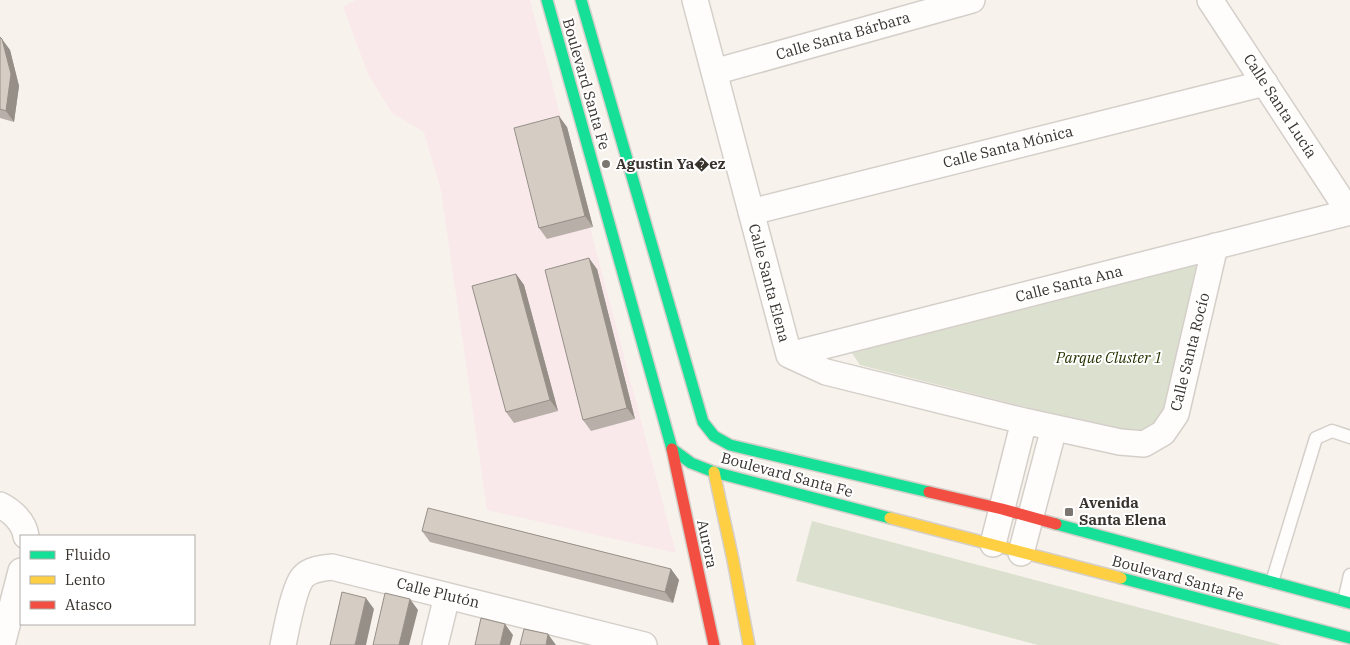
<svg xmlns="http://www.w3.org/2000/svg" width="1350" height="645" viewBox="0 0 1350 645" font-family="'IBM Plex Serif',serif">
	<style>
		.education { fill: #fae9eb }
		.green { fill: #dce0ce }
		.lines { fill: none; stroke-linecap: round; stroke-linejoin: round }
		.lane-casing { stroke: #d5cfca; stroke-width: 15 }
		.street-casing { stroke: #d5cfca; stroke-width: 28 }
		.fast-casing { stroke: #d5cfca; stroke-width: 14 }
		.slow-casing { stroke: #d5cfca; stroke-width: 14 }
		.jam-casing { stroke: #d5cfca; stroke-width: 14 }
		.lane { stroke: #fefdfc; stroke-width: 12 }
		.street { stroke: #fefdfc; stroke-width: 25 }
		.fast { stroke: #16e098; stroke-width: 11 }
		.slow { stroke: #ffcf43; stroke-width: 11 }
		.jam { stroke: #f24e42; stroke-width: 11 }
		.wall { fill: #b7afa8 }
		.shaded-wall { fill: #958f88 }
		.building { fill: #d5ccc3; stroke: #958f88 }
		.poi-dot { fill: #7c7670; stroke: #fff; stroke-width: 2 }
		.labels { text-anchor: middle; stroke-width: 4; stroke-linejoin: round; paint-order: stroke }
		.street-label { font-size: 15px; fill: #39332e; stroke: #fff }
		.poi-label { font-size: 15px; font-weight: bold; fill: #39332e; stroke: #fff; text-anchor: start }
		.park-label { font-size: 15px; font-style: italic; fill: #253301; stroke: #fff }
	</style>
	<rect width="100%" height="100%" fill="#f8f2ec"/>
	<path class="education" d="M 356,0 L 530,0 L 676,553 L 487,510 L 441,191 L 424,132 L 392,113 L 368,74 L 343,7 Z"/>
	<path class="green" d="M 1200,263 L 1168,406 L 1157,427 L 1136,435 L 860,365 L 852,353 Z
		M 812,521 L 1281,645 L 1038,645 L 796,581 Z"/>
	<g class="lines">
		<defs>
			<path id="lane" d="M 1272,582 L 1316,438 L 1332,431 L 1350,437
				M 1344,601 L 1350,575"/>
			<path id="street" d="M 695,0 L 789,355 L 826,372 L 1024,421 L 1120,442 L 1144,444 L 1163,433 L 1176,414 L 1215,246
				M 1210,0 L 1349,212
				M 714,72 L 972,0
				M 751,212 L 1265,83
				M 789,355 L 1350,212
				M 0,505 C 12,511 24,522 26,536
				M 993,544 L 1024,421
				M 1021,553 L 1054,428
				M 2,645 L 21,571
				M 283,645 C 286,631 294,587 303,577 C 310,569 322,568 332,567 L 644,645
				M 435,645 L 447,596"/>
			<path id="fast" d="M 547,0 L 672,449 L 691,463 L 714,472 L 890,518
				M 581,0 L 703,422 L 714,436 L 730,445 L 929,492
				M 1056,524 L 1350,603
				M 1121,578 L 1350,638"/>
			<path id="slow" d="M 714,472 L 733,560 L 749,645
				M 890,518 L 1121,578"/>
			<path id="jam" d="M 672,449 L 714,645
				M 929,492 L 1002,509 L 1056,524"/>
		</defs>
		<use href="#lane" class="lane-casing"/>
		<use href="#street" class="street-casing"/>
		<use href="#fast" class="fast-casing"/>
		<use href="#slow" class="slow-casing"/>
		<use href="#jam" class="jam-casing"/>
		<use href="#lane" class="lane"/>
		<use href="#street" class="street"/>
		<use href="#fast" class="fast"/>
		<use href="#slow" class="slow"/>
		<use href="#jam" class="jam"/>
	</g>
	<path class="wall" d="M 0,37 L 10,50 L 19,86 L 14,122 L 0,118 Z
		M 567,127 L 593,227 L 547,239 L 539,228 Z
		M 597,269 L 635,419 L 591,431 L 583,420 Z
		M 516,274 L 524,285 L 558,411 L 514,423 L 506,412 Z
		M 422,531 L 671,569 L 679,580 L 673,603 L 430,542 Z"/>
	<path class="shaded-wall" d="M 2,39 L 10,50 L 19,86 L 14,122 L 6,111 Z
		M 559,116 L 567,127 L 593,227 L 585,216 Z
		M 589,258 L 597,269 L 635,419 L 627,408 Z
		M 516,274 L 524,285 L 558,411 L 550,400 Z
		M 671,569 L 679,580 L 673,603 L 665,592 Z
		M 366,598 L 374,609 L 366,645 L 355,645 Z
		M 410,599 L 418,610 L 409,645 L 399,645 Z
		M 505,624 L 513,635 L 510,645 L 500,645 Z
		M 548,634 L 556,645 L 546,645 Z"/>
	<path class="building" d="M 0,37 L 2,39 L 11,74 L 6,111 L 0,109 Z
		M 559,116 L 585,216 L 539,228 L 514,128 Z
		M 589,258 L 627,408 L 583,420 L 545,270 Z
		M 516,274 L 550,400 L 506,412 L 472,286 Z
		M 428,508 L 671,569 L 665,592 L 422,531 Z
		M 342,592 L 366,598 L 355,645 L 330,645 Z
		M 385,593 L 410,599 L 399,645 L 373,645 Z
		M 481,618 L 505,624 L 500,645 L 475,645 Z
		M 524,629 L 548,634 L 546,645 L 520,645 Z"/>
	<g class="poi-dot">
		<circle cx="606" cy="164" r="5"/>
		<rect x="1064" y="507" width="10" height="10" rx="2.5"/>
	</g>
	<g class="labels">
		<g class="street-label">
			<text transform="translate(843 36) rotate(-16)" y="5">Calle Santa Bárbara</text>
			<text transform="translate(586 84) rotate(74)" y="5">Boulevard Santa Fe</text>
			<text transform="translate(1280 106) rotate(57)" y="5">Calle Santa Lucía</text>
			<text transform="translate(1008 147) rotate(-14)" y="5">Calle Santa Mónica</text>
			<text transform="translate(769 283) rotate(75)" y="5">Calle Santa Elena</text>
			<text transform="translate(1069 284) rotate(-14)" y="5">Calle Santa Ana</text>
			<text transform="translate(1190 352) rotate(-76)" y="5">Calle Santa Rocío</text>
			<text transform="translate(787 475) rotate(15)" y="5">Boulevard Santa Fe</text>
			<text transform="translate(707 544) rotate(78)" y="5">Aurora</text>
			<text transform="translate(1178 578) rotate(15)" y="5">Boulevard Santa Fe</text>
			<text transform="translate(438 593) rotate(14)" y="5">Calle Plutón</text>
		</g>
		<g class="poi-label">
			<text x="616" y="169">Agustin Ya�ez</text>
			<text x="1079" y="508">Avenida<tspan x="1079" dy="17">Santa Elena</tspan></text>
		</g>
		<g class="park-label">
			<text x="1109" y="363">Parque Cluster 1</text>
		</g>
	</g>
	<rect x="20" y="535" width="175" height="90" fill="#ffffff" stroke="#b0adab"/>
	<rect x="30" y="551" width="25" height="8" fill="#16e098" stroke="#b0adab"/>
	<text x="65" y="560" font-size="15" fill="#39332e">Fluido</text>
	<rect x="30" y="576" width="25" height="8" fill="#ffcf43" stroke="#b0adab"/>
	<text x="65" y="585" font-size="15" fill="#39332e">Lento</text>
	<rect x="30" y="601" width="25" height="8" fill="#f24e42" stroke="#b0adab"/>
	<text x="65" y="610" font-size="15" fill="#39332e">Atasco</text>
</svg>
